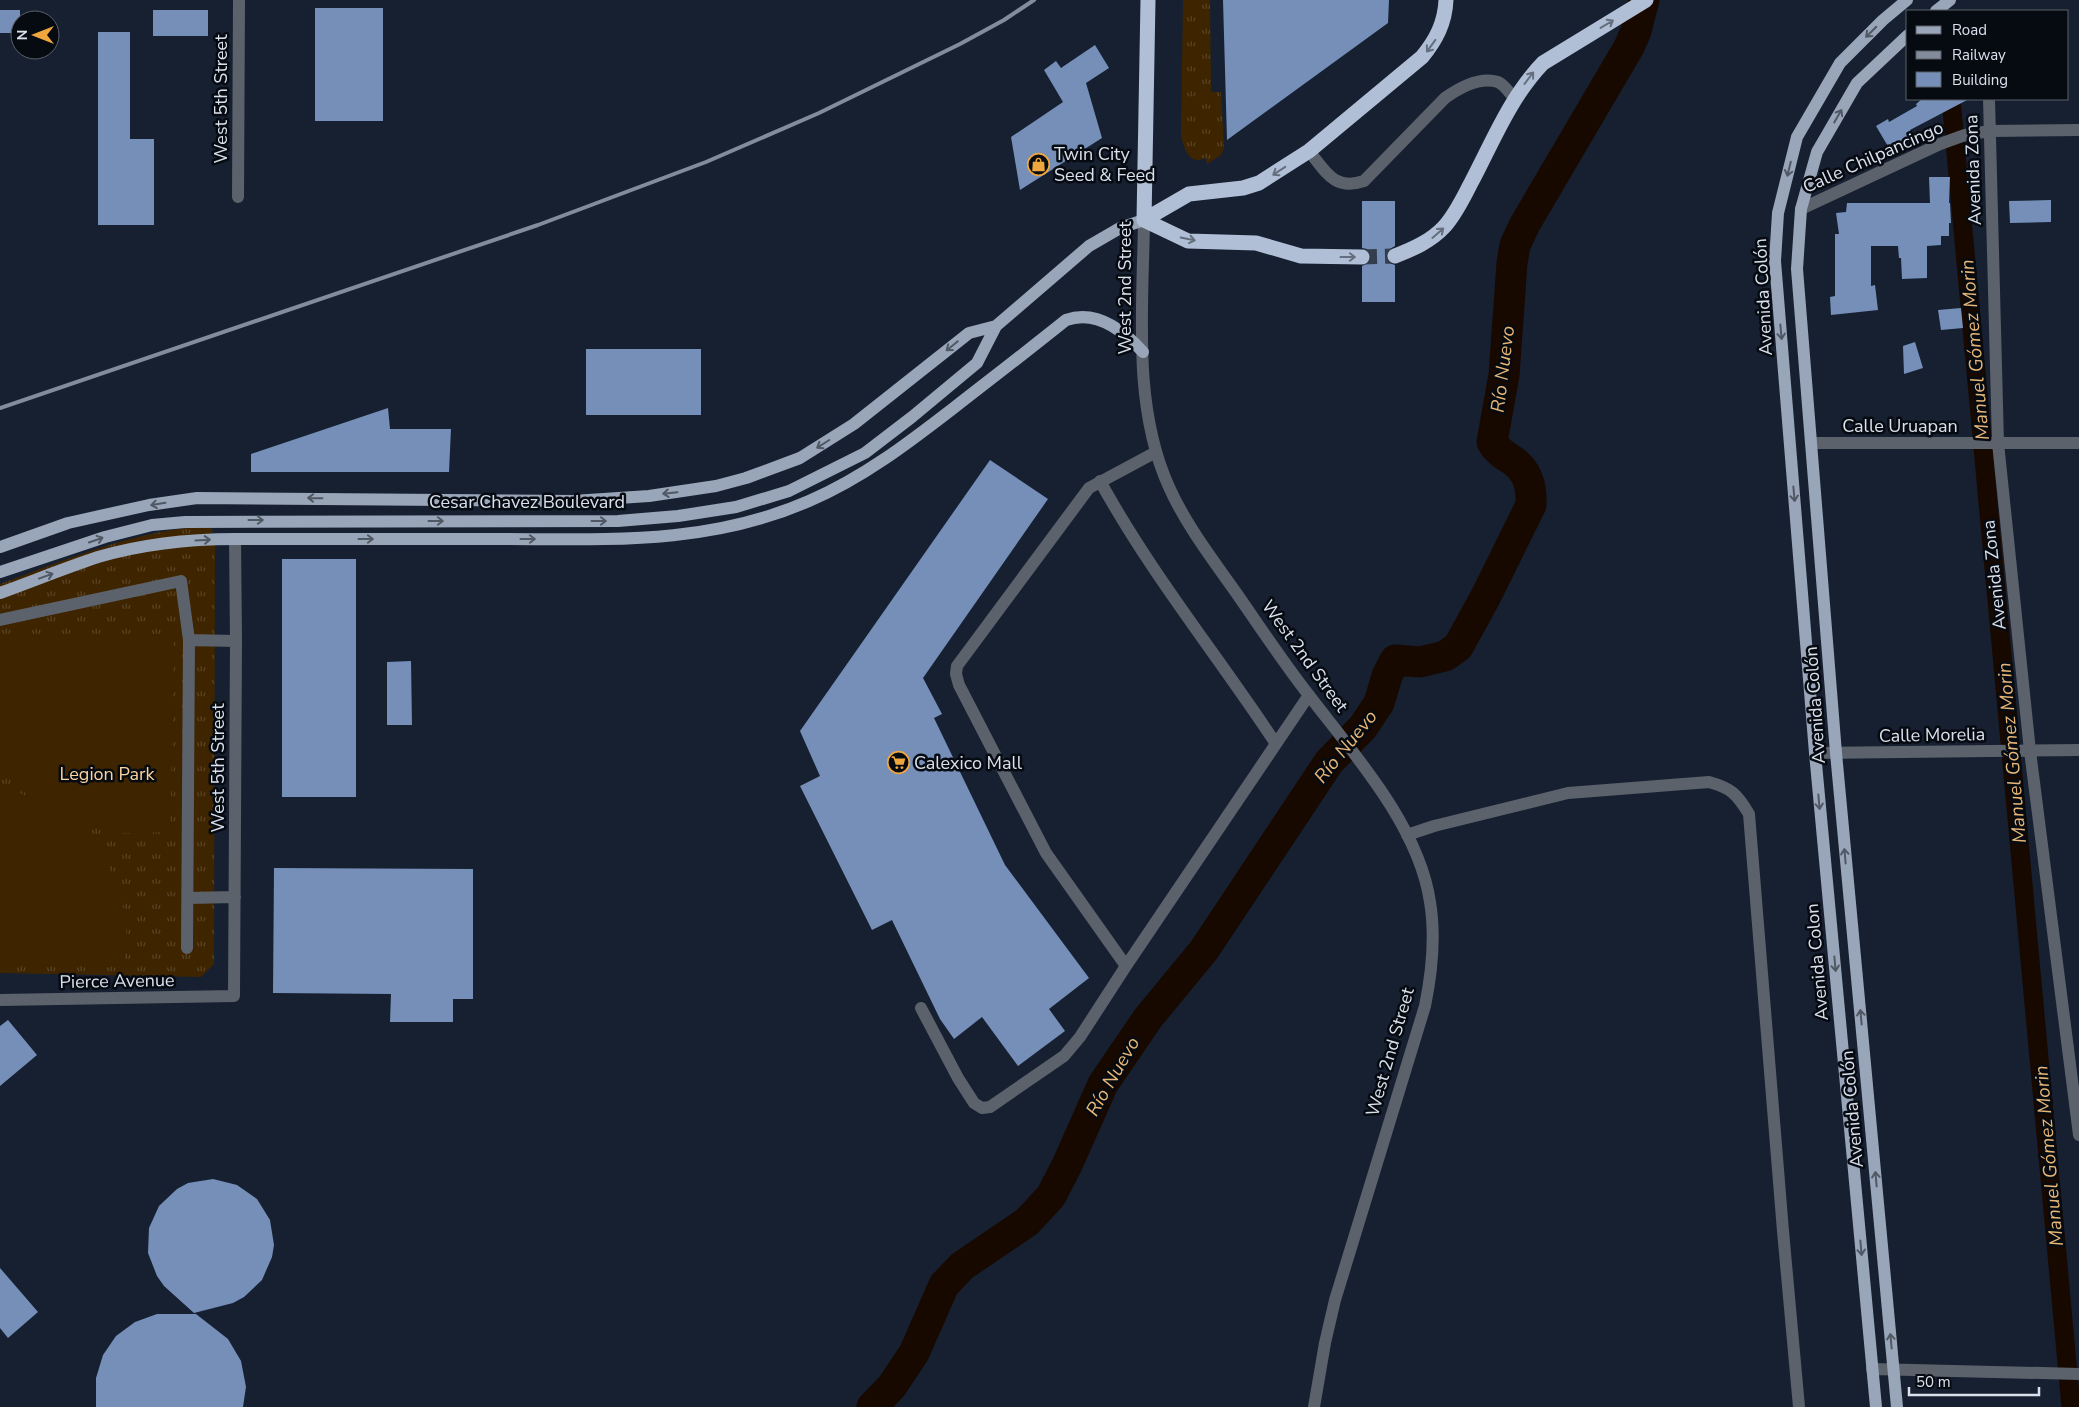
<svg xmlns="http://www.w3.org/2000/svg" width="2079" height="1407" viewBox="0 0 2079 1407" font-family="'Nunito Sans',sans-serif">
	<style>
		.grass { fill: url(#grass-tufts) }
		.pitch { fill: #3e2500 }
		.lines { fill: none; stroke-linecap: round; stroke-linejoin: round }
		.canal { stroke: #180900; stroke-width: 19 }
		.river { stroke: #180900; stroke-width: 31 }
		.building { fill: #758fb9 }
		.highway-tunnel { stroke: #333d4d; stroke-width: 15; stroke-dasharray: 15 8; stroke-linecap: butt }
		.minor { stroke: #5c626b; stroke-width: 12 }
		.major { stroke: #99a5b8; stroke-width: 12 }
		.highway { stroke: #b1bfd6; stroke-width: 15 }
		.rail { stroke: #838c9a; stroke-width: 4 }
		.oneway { stroke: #646e7d }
		.oneway2 { stroke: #505864 }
		.labels { text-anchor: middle; stroke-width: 5; stroke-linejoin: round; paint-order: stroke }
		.street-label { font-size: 18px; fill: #dae1ed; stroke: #060a11 }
		.poi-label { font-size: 18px; fill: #dae1ed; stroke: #060a11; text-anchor: start }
		.park-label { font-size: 18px; fill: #fcd3a1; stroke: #060a11 }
		.water-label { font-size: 19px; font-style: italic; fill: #e8b676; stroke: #060a11 }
	</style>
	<defs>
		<pattern id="grass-tufts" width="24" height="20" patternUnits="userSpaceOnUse" patternTransform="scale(1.25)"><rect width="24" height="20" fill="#3e2500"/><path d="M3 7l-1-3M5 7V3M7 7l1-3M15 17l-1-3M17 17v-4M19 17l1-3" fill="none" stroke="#594426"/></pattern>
	</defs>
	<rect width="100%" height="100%" fill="#162031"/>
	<path class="grass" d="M 1183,0 L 1210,0 L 1211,92 L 1221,92 L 1224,147 L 1221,155 L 1207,164 L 1206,158 C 1203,158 1201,160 1198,160 C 1187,160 1183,144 1181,136 Z
		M 211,526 L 215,543 L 214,964 L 201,977 L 0,973 L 0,584 C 68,559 138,529 211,526 Z"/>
	<path class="pitch" d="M 174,635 L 170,832 L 124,833 L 83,824 L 46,806 L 71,823 L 94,845 L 113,875 L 127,920 L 124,967 L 0,964 L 0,790 L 12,790 L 40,802 L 5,764 L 0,753 L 0,637 Z"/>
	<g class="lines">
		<path class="canal" d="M 1951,99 L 2071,1407"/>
		<path class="river" d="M 872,1407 L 892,1386 L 914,1353 L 944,1285 L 962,1266 L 1027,1222 L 1051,1196 L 1067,1165 L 1103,1084 L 1148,1018 L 1204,950 L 1329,762 L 1363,727 L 1379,703 L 1387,676 L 1395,660 L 1420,662 L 1445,656 L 1458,647 L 1486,596 L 1531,505 C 1532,487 1528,471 1512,460 C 1503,454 1497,451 1492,442 L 1504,375 L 1512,263 L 1515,245 L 1525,224 L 1629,47 L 1636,31 L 1644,0"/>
	</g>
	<path class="building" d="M 1223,0 L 1389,0 L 1388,23 L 1227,140 Z
		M 315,8 L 383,8 L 383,121 L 315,121 Z
		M 0,10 L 20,10 L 20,33 L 0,33 Z
		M 153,10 L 208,10 L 208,36 L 153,36 Z
		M 98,32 L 130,32 L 130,139 L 154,139 L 154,225 L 98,225 Z
		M 1095,45 L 1109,68 L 1086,83 L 1102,138 L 1020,190 L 1011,137 L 1063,102 L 1044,70 L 1056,61 L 1061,68 Z
		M 1922,99 L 1969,99 L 1910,130 L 1915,138 L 1902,145 L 1900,142 L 1889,148 L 1876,126 L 1888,119 L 1889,122 L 1917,106 L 1916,104 Z
		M 1929,177 L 1950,177 L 1949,203 L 1950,203 L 1951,223 L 1949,223 L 1949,236 L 1941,236 L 1941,245 L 1927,246 L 1927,278 L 1902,279 L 1901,258 L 1899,258 L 1898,246 L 1871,246 L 1871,286 L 1875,285 L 1878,310 L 1831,315 L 1830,297 L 1835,296 L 1835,234 L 1839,234 L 1836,213 L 1846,212 L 1847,203 L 1930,203 Z
		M 2051,200 L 2051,222 L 2010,223 L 2009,201 Z
		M 1362,201 L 1395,201 L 1395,246 L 1388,250 L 1386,255 L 1389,263 L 1395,265 L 1395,302 L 1362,302 L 1362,266 L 1370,262 L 1371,257 L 1367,249 L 1362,248 Z
		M 1961,308 L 1963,328 L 1941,330 L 1938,310 Z
		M 1915,342 L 1923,368 L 1904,374 L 1903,346 Z
		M 586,349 L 701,349 L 701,415 L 586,415 Z
		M 388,408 L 390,429 L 451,429 L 449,472 L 251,472 L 251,454 Z
		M 990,460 L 1048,499 L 923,678 L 942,714 L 934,718 L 1005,865 L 1089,978 L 1049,1009 L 1065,1031 L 1018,1066 L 982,1017 L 954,1039 L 940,1019 L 892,920 L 872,930 L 800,786 L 820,776 L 800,731 Z
		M 282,559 L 356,559 L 356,797 L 282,797 Z
		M 411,661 L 412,725 L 387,725 L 387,662 Z
		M 274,868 L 473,869 L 473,999 L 453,999 L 453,1022 L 390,1022 L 391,994 L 273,993 Z
		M 8,1020 L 37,1055 L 0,1086 L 0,1026 Z
		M 213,1179 L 237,1185 L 257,1199 L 270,1220 L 274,1245 L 272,1257 L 262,1280 L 244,1297 L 233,1303 L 194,1313 L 164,1286 L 157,1276 L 148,1253 L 149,1228 L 159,1206 L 177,1189 L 188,1183 Z
		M 0,1268 L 38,1312 L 8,1338 L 0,1328 Z
		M 157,1314 L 196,1314 L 228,1339 L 241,1361 L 246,1387 L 243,1407 L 96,1407 L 96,1378 L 103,1355 L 116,1336 L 135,1322 Z"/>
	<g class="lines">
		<path class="highway-tunnel" d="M 1362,257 L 1395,256"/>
		<path class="minor" d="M 1989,99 L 1998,443 L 2030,751 L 2079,1135
			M 1309,151 C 1326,172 1334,191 1364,181 L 1445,98 C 1459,88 1479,76 1498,82 C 1505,85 1510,94 1515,99
			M 238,197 L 239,0
			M 1801,209 L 1940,144 L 1965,135 L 1990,131 L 2079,130
			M 1144,220 C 1143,307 1132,406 1169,487 C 1186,525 1213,560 1237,594 C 1260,627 1283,662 1308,694 C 1353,753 1419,826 1430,902 C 1436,938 1432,972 1425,1006 L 1335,1300 L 1325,1343 L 1314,1407
			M 1812,443 L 2079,443
			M 1100,481 C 1151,574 1218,656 1276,744
			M 0,620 L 181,581 L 189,640 L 236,641
			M 1815,753 L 2079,750
			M 1407,835 L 1434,826 L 1568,793 L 1709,782 C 1731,788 1737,794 1749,814 L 1783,1231 L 1799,1407
			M 188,898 L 235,897
			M 187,948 L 189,640
			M 1126,966 L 1046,853 L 959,685 L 956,674 L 957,666 L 1089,488 L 1156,452
			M 0,1000 L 234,996 L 236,641 L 235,539
			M 921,1008 L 958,1078 L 974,1103 L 982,1108 L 990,1107 L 1064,1056 L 1080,1037 L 1126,966 L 1309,695
			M 1872,1369 L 2079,1374"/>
		<path class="major" d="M 1936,11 L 1950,0
			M 0,547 L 68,523 L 149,505 L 197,498 L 573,501 L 649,496 L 716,486 L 746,478 L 800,458 L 854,424 L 969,333 L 996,326
			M 0,572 L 105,537 L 152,525 L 185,522 L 618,521 L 678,516 L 736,507 L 789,491 L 865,453 L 912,417 L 977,363 L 996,326 L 1089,246 L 1120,228 L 1144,220
			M 0,593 C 33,581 65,568 98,557 C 143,544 189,539 235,539 C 322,539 409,539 496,539 C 605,539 706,546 809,501 C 865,477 912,440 960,403 C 995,376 1031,348 1066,320 C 1097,309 1124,331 1143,352
			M 1876,1407 L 1815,753 L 1775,261 L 1778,213 L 1797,137 L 1840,63 L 1883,20 L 1907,0
			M 1897,1407 L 1836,753 L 1797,269 L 1801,209 L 1817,152 L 1857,83 L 1908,35"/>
		<path class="highway" d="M 1144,220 L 1189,194 L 1243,188 L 1259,183 L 1309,151 L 1422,57 C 1436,40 1445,23 1446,0
			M 1144,220 L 1188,241 L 1256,243 L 1301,256 L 1362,257
			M 1144,220 L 1148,0
			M 1395,256 C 1413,249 1431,241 1444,227 C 1456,214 1464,196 1472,181 C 1493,141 1511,96 1543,63 L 1646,0"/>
		<path class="rail" d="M 0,408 L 538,225 L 706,162 L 819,113 L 960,44 L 1004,20 L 1034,0"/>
	</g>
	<defs><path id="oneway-shaft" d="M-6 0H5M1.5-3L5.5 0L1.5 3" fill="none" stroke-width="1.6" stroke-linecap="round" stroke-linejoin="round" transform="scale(1.25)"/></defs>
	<g class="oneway">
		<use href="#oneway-shaft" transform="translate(1607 24) rotate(-31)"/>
		<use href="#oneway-shaft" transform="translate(1431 46) rotate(126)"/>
		<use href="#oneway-shaft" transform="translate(1529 78) rotate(-53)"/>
		<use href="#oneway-shaft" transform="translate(1279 171) rotate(147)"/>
		<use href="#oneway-shaft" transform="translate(1438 233) rotate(-41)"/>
		<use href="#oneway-shaft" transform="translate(1188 239) rotate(12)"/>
		<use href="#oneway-shaft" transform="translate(1348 257)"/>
	</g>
	<g class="oneway2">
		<use href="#oneway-shaft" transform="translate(1871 32) rotate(135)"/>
		<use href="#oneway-shaft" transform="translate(1838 116) rotate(-60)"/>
		<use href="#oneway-shaft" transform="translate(1789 169) rotate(104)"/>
		<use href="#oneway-shaft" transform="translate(1781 332) rotate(85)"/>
		<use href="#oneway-shaft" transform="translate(952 346) rotate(141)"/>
		<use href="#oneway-shaft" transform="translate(823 444) rotate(148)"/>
		<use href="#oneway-shaft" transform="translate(670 493) rotate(174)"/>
		<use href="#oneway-shaft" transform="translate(1794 494) rotate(85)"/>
		<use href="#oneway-shaft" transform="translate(315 498) rotate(-179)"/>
		<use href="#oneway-shaft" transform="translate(158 504) rotate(171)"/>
		<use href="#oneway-shaft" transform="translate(256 520)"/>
		<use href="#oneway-shaft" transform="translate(436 521)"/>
		<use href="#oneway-shaft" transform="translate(599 521)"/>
		<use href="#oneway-shaft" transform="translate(366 539)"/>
		<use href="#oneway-shaft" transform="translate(528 539)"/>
		<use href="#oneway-shaft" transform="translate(96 540) rotate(-19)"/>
		<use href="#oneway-shaft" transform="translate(203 540) rotate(-3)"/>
		<use href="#oneway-shaft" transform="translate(46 576) rotate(-20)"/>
		<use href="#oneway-shaft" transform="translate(1819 802) rotate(85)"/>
		<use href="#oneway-shaft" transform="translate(1845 856) rotate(-95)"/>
		<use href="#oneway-shaft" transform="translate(1835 964) rotate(85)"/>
		<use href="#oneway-shaft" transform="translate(1861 1017) rotate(-95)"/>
		<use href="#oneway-shaft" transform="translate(1876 1179) rotate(-95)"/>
		<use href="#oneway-shaft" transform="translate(1861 1248) rotate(85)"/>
		<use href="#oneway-shaft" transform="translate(1891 1341) rotate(-95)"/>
	</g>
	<defs>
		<symbol id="shop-ring" viewBox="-11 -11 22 22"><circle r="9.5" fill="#060a11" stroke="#efa73d" stroke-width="1.5"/><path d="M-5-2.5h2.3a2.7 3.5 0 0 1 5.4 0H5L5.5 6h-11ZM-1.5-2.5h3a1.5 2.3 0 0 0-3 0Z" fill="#efa73d"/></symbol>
		<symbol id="supermarket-ring" viewBox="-11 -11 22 22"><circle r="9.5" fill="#060a11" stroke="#efa73d" stroke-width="1.5"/><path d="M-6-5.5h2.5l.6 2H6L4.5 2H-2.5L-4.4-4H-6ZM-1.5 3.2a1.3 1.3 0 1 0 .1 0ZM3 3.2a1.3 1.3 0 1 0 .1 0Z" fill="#efa73d"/></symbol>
	</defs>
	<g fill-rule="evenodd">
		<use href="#shop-ring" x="1026" y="152" width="25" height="25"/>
		<use href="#supermarket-ring" x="886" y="750" width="25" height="25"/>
	</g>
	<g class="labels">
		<g class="street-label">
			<text transform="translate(221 99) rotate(-90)" y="6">West 5th Street</text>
			<text transform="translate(1873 157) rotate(-24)" y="6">Calle Chilpancingo</text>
			<text transform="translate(1973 170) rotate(-92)" y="6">Avenida Zona</text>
			<text transform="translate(1125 288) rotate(-90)" y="6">West 2nd Street</text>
			<text transform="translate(1763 297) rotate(-93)" y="6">Avenida Colón</text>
			<text x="1900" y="432">Calle Uruapan</text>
			<text x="527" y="508">Cesar Chavez Boulevard</text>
			<text transform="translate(1994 575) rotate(-96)" y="6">Avenida Zona</text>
			<text transform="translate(1305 656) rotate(54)" y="6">West 2nd Street</text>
			<text transform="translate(1815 705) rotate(-94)" y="6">Avenida Colón</text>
			<text transform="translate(1932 735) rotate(-1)" y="6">Calle Morelia</text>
			<text transform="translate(218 768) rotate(-90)" y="6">West 5th Street</text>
			<text transform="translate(1817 962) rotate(-95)" y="6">Avenida Colon</text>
			<text transform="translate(117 981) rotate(-1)" y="6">Pierce Avenue</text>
			<text transform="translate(1390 1052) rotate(-74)" y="6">West 2nd Street</text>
			<text transform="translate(1852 1109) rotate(-95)" y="6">Avenida Colón</text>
		</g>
		<g class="poi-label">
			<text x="1054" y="160">Twin City<tspan x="1054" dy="21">Seed &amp; Feed</tspan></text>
			<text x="914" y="769">Calexico Mall</text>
		</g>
		<g class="park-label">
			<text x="107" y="780">Legion Park</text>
		</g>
		<g class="water-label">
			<text transform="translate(1974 350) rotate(-95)" y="7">Manuel Gómez Morin</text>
			<text transform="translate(1502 369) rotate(-83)" y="7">Río Nuevo</text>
			<text transform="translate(1345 746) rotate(-51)" y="7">Río Nuevo</text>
			<text transform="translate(2011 753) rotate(-95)" y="7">Manuel Gómez Morin</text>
			<text transform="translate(1112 1076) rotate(-60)" y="7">Río Nuevo</text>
			<text transform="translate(2048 1156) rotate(-95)" y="7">Manuel Gómez Morin</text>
		</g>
	</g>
	<rect x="1906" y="10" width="162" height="90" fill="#060a11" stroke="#5b6069"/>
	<rect x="1916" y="26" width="25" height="8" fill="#99a5b8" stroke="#5b6069"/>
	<text x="1952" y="35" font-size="15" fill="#dae1ed">Road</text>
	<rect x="1916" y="51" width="25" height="8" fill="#838c9a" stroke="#5b6069"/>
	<text x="1952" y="60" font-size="15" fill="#dae1ed">Railway</text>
	<rect x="1916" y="72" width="25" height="15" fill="#758fb9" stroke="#5b6069"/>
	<text x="1952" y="85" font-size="15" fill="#dae1ed">Building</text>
	<g transform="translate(35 35) rotate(270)"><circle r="24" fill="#060a11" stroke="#5b6069"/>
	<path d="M0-4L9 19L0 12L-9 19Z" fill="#efa73d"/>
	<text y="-8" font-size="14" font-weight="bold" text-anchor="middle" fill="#dae1ed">N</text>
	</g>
	<path d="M1909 1387v8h130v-8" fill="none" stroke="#dae1ed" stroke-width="2.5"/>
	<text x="1916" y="1387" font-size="15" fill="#dae1ed" stroke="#060a11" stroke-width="4" paint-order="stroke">50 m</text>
</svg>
